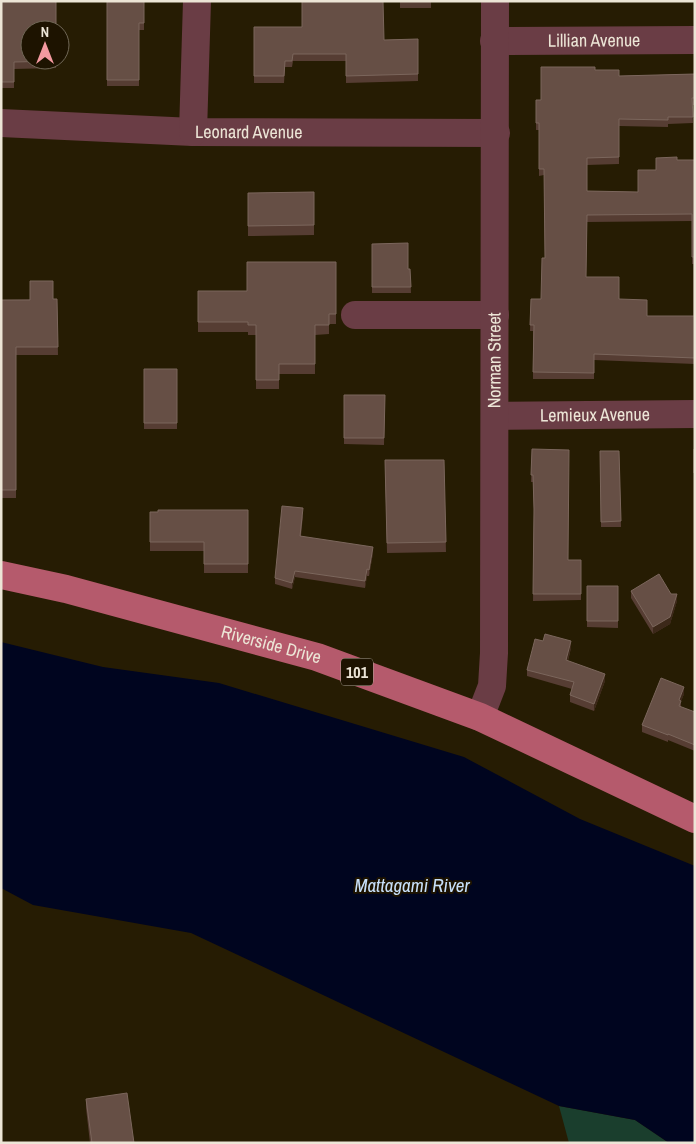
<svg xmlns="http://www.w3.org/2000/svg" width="696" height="1144" viewBox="0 0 696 1144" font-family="'Archivo Narrow',sans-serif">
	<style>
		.green { fill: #1a3e2d }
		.water { fill: #00051f }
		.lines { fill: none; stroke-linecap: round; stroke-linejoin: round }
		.minor { stroke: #6a3d45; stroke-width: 28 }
		.major { stroke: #b55a6c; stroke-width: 28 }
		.wall { fill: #563d33; fill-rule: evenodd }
		.shaded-wall { fill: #3c2819 }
		.building { fill: #664f45; stroke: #7b665c; fill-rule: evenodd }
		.labels { text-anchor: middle; stroke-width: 4; stroke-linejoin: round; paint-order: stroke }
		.shield { fill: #1d1300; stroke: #aea696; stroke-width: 1 }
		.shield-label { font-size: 16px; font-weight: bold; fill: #ece5d6 }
		.street-label { font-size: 18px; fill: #ece5d6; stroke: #1d1300 }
		.water-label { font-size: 19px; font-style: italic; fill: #c8e0fa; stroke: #1d1300 }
	</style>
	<rect width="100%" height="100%" fill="#261c03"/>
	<path class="green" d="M 559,1106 L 635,1120 L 669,1143 L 569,1143 Z"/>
	<path class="water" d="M 1,642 L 103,667 L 219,683 L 464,757 L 580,819 L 695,866 L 695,1143 L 669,1143 L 635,1120 L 559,1106 L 191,933 L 33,905 L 1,888 Z"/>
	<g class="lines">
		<g class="minor">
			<path id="s1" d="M 494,41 L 695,40"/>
			<path id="s2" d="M 1,123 L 193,132 L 496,133"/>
			<path d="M 193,132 L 197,1"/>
			<path d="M 355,315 L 495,315"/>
			<path id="s3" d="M 495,416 L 695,414"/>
			<path id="s4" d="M 480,717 L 492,686 L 494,653 L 495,1"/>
		</g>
		<path class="major" id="s5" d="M 1,575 L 66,589 L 317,657 L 480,717 L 695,819"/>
	</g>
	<path class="wall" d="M 1,1 L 56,60 L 56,68 L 14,69 L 14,88 L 1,88 Z
		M 107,1 L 144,1 L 144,30 L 139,30 L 139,86 L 107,86 Z
		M 400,1 L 431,1 L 431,8 L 400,8 Z
		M 254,27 L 302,27 L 384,40 L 418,39 L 418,81 L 346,83 L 346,61 L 293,61 L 292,67 L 285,67 L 284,83 L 254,83 Z
		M 595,70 L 619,76 L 695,74 L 695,105 L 692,105 L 693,123 L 668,124 L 668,127 L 619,126 L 619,164 L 587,165 L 587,191 L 638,192 L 656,170 L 677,160 L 695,160 L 695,364 L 594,360 L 594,379 L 533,379 L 533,331 L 530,331 L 531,299 L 541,299 L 545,258 L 544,175 L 539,176 L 539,130 L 536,130 L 536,100 L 541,100 ZM 692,221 L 692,264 L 694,264 L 694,316 L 647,316 L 619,299 L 586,277 L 587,222 Z
		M 314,192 L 314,235 L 248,236 L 248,193 Z
		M 372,244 L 408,269 L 410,269 L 411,293 L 372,293 Z
		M 336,262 L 336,324 L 329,324 L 329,334 L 315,335 L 315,374 L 279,374 L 279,389 L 256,389 L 256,335 L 248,335 L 248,332 L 198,332 L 198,291 L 247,291 Z
		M 57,299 L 58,355 L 16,355 L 16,498 L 1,498 L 1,300 Z
		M 144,369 L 177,369 L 177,429 L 144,429 Z
		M 344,395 L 385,395 L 384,445 L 344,444 Z
		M 532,449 L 568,560 L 581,560 L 581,600 L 533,601 L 534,514 L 533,482 L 531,482 Z
		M 600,451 L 619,451 L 621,527 L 601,527 Z
		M 385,460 L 444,460 L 446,552 L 387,553 Z
		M 248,510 L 248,573 L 204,573 L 204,551 L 150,551 L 150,512 Z
		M 303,515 L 301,536 L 373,553 L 369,576 L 367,576 L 365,588 L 295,577 L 292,589 L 275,584 L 275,578 Z
		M 587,586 L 618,586 L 618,628 L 587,627 Z
		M 631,591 L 671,594 L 677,601 L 670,624 L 653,634 L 631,598 Z
		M 571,648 L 568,661 L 605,681 L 594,711 L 570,702 L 570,695 L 572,689 L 527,676 L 527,670 Z
		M 684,694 L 681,701 L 681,707 L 695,712 L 695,751 L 668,740 L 668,742 L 642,732 L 642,725 Z
		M 86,1099 L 134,1143 L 90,1143 L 86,1108 Z"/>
	<path class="shaded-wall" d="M 373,547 L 373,553 L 369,576 L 369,570 Z
		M 367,569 L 367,576 L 365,588 L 365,581 Z
		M 295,571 L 295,577 L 292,589 L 292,583 Z
		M 677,594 L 677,601 L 670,624 L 653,634 L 653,627 Z
		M 571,641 L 571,648 L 566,667 L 566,660 Z
		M 605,674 L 605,681 L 594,711 L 594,704 Z
		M 684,687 L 684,694 L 679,707 L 679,700 Z"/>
	<path class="building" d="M 1,1 L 56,1 L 56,30 L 30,30 L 30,60 L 56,60 L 56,61 L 14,62 L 14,82 L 1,82 Z
		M 107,1 L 144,1 L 144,23 L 139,23 L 139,80 L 107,80 Z
		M 302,1 L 383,1 L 384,40 L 418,39 L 418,74 L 346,76 L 346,54 L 293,54 L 292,61 L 285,61 L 284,76 L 254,76 L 254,27 L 302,27 Z
		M 541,67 L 595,67 L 595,70 L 619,70 L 619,76 L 695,74 L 695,98 L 692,98 L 693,117 L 668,117 L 668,120 L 619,119 L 619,157 L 587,158 L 587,191 L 638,192 L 638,170 L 656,170 L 656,158 L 677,157 L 677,160 L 695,160 L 695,358 L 594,354 L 594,373 L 533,372 L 534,325 L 530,325 L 531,299 L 541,299 L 542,258 L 545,258 L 544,169 L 539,169 L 539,123 L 536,123 L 536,100 L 541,100 ZM 692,214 L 692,257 L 694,257 L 694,316 L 647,316 L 647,300 L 619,299 L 619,277 L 586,277 L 587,215 Z
		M 314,192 L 314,225 L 248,226 L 248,193 Z
		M 408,243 L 408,269 L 410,269 L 411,287 L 372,287 L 372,244 Z
		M 247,262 L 336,262 L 336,314 L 329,314 L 329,325 L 315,325 L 315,364 L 279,364 L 279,380 L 256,380 L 256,325 L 248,325 L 248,322 L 198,322 L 198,291 L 247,291 Z
		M 30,281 L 53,281 L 53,299 L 57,299 L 58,347 L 16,347 L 16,490 L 1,490 L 1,300 L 30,300 Z
		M 144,369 L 177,369 L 177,423 L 144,423 Z
		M 344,395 L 385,395 L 384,438 L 344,438 Z
		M 532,449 L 569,450 L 568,560 L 581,560 L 581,594 L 533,594 L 534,509 L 533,475 L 531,475 Z
		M 694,449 L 695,449 L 695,473 L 694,473 Z
		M 600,451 L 619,451 L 621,521 L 601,522 Z
		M 385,460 L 444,460 L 446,542 L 387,543 Z
		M 282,506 L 303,508 L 300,536 L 373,547 L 369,570 L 367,569 L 365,581 L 295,571 L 292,583 L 275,578 Z
		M 158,510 L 248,510 L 248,564 L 204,564 L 204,542 L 150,542 L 150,512 L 158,512 Z
		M 659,574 L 671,594 L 677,594 L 670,617 L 653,627 L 631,591 Z
		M 587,586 L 618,586 L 618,621 L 587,621 Z
		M 545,634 L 571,641 L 566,660 L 605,674 L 594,704 L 570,695 L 574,682 L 527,670 L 535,639 L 543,641 Z
		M 661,678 L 684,687 L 679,700 L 681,701 L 679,706 L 695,712 L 695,745 L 668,734 L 668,735 L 642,725 Z
		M 127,1093 L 134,1143 L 92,1143 L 86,1099 Z"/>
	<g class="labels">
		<rect class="shield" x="341" y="658.5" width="32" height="27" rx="4"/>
		<g class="shield-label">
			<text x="357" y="678">101</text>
		</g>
		<g class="street-label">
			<text dy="6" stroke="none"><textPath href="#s1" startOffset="100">Lillian Avenue</textPath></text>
			<text dy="6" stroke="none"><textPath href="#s2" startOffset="248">Leonard Avenue</textPath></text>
			<text dy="6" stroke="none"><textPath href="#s4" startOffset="359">Norman Street</textPath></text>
			<text dy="6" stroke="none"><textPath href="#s3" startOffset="100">Lemieux Avenue</textPath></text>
			<text dy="6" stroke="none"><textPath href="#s5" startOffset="279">Riverside Drive</textPath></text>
		</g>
		<g class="water-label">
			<text x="412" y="892">Mattagami River</text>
		</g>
	</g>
	<rect width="696" height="1144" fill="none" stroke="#ece5d6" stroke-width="5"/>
	<g transform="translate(45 45)"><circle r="24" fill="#1d1300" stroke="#706756"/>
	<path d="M0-4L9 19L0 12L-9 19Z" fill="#f49aa0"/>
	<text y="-8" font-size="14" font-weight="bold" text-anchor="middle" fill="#ece5d6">N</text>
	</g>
</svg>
